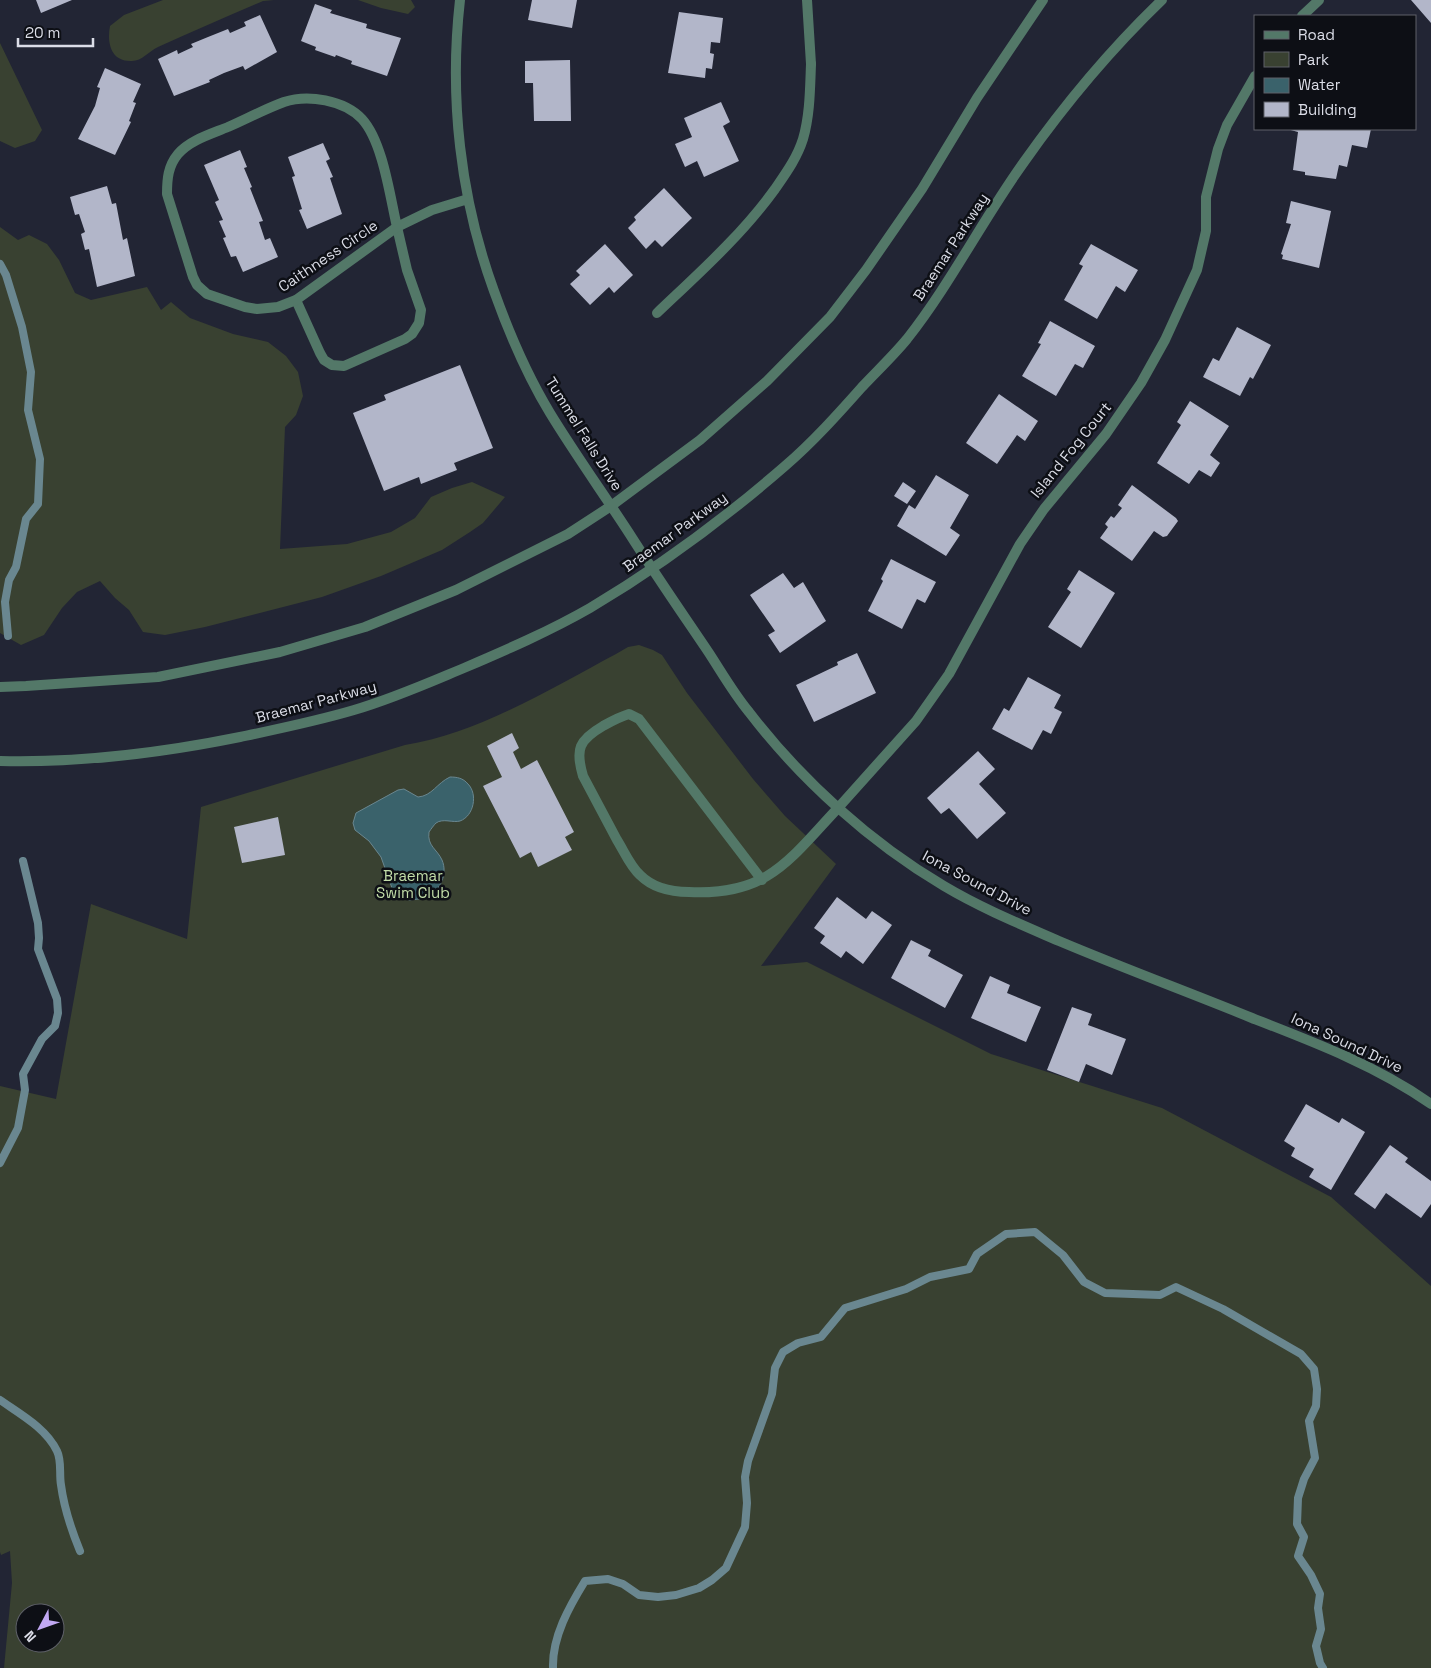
<svg xmlns="http://www.w3.org/2000/svg" width="1431" height="1668" viewBox="0 0 1431 1668" font-family="'Space Grotesk',sans-serif">
	<style>
		.green { fill: #394131; fill-rule: evenodd }
		.water { fill: #3a626b; stroke: #6a8790 }
		.lines { fill: none; stroke-linecap: round; stroke-linejoin: round }
		.stream { stroke: #6a8790; stroke-width: 8 }
		.building { fill: #b2b6c9 }
		.service { stroke: #537868; stroke-width: 10 }
		.minor { stroke: #537868; stroke-width: 10 }
		.tertiary { stroke: #537868; stroke-width: 10 }
		.labels { text-anchor: middle; stroke-width: 5; stroke-linejoin: round; paint-order: stroke }
		.street-label { font-size: 15px; fill: #dbdde7; stroke: #0d0f15 }
		.park-label { font-size: 15px; fill: #c2dda8; stroke: #0d0f15 }
	</style>
	<rect width="100%" height="100%" fill="#222534"/>
	<path class="green" d="M 163,0 L 274,0 L 263,1 C 228,16 193,31 158,47 C 149,51 142,61 132,61 C 110,62 107,42 110,26 L 124,15 Z
		M 358,0 L 411,0 L 415,7 L 408,14 L 381,8 Z
		M 0,43 L 42,130 L 35,141 L 15,148 L 0,141 Z
		M 0,227 L 18,240 L 29,235 L 47,244 L 59,260 L 75,293 L 91,300 L 147,287 L 161,310 L 171,302 L 190,318 L 233,334 L 268,342 L 286,356 L 298,372 L 303,396 L 296,415 L 285,427 L 280,549 L 347,544 L 391,532 L 415,518 L 431,497 L 452,488 L 472,482 L 505,497 L 483,523 L 470,532 L 442,550 L 381,576 L 322,597 L 205,627 L 165,635 L 143,632 L 129,610 L 115,598 L 100,581 L 77,592 L 62,608 L 44,635 L 21,645 L 0,633 Z
		M 639,645 L 653,650 L 662,655 L 687,693 L 753,779 L 785,816 L 836,864 L 761,966 L 807,962 L 991,1054 L 1162,1108 L 1331,1197 L 1431,1286 L 1431,1668 L 4,1668 L 12,1583 L 10,1551 L 1,1555 L 0,1552 L 0,1086 L 56,1099 L 91,904 L 187,939 L 201,807 L 405,745 C 477,734 552,688 616,654 L 628,647 ZM 25,1613 L 55,1613 L 55,1643 L 25,1643 Z"/>
	<path class="water" d="M 450,777 C 457,777 463,778 468,784 C 478,794 474,816 460,821 C 453,823 443,818 436,823 C 434,825 431,829 429,832 C 427,846 437,849 442,860 C 448,874 440,889 429,898 L 409,900 L 396,893 L 392,888 L 381,857 L 369,841 L 355,830 L 353,823 L 356,813 L 398,790 L 404,789 L 418,797 C 432,796 437,783 450,777 Z"/>
	<g class="lines">
		<path class="stream" d="M 0,264 L 6,275 L 22,327 L 31,372 L 28,410 L 40,459 L 38,504 L 26,519 L 16,567 L 9,580 L 5,602 L 8,636
			M 0,1163 L 18,1128 L 25,1090 L 23,1074 L 42,1039 L 55,1026 L 58,1013 L 57,999 L 38,949 L 39,938 L 38,923 L 23,861
			M 0,1400 C 20,1414 46,1428 57,1451 C 62,1461 59,1474 61,1485 C 64,1508 71,1529 80,1551
			M 553,1668 C 552,1637 569,1607 585,1581 L 608,1579 L 623,1584 L 639,1595 L 658,1597 L 676,1595 L 699,1588 L 712,1580 L 726,1568 L 745,1527 L 747,1503 L 745,1477 L 748,1461 L 772,1394 L 775,1368 L 783,1352 L 798,1343 L 821,1337 L 845,1308 L 906,1289 L 930,1277 L 969,1269 L 977,1254 L 1006,1234 L 1035,1232 L 1063,1255 L 1084,1282 L 1105,1293 L 1160,1295 L 1176,1287 L 1223,1309 L 1301,1354 L 1314,1369 L 1317,1389 L 1316,1406 L 1309,1421 L 1315,1458 L 1304,1479 L 1298,1498 L 1297,1524 L 1304,1537 L 1298,1556 L 1311,1575 L 1320,1594 L 1318,1608 L 1321,1629 L 1316,1646 L 1320,1663 L 1323,1668"/>
	</g>
	<path class="building" d="M 36,0 L 72,0 L 41,13 Z
		M 532,0 L 577,0 L 572,28 L 528,20 Z
		M 1411,0 L 1431,0 L 1431,23 Z
		M 315,4 L 332,10 L 330,13 L 367,24 L 366,28 L 401,38 L 387,76 L 351,64 L 352,61 L 336,55 L 335,57 L 315,50 L 316,47 L 301,41 Z
		M 679,12 L 723,18 L 720,43 L 711,42 L 710,53 L 714,54 L 712,69 L 706,68 L 705,78 L 668,73 Z
		M 260,15 L 277,52 L 245,70 L 243,66 L 224,73 L 209,80 L 210,82 L 174,96 L 158,59 L 177,50 L 178,54 L 193,47 L 191,44 L 208,37 L 228,29 L 230,33 L 246,26 L 244,22 Z
		M 570,60 L 571,121 L 534,121 L 533,83 L 525,83 L 525,61 Z
		M 105,68 L 141,84 L 133,102 L 136,103 L 129,121 L 131,122 L 115,155 L 78,139 L 95,106 L 100,88 L 97,87 Z
		M 721,102 L 730,122 L 723,126 L 739,161 L 704,177 L 697,161 L 685,167 L 675,144 L 692,137 L 684,118 Z
		M 1287,129 L 1371,129 L 1367,148 L 1352,145 L 1347,167 L 1339,165 L 1336,179 L 1305,175 L 1305,172 L 1293,170 L 1298,132 Z
		M 323,143 L 330,159 L 326,161 L 333,177 L 330,178 L 342,214 L 307,229 L 299,210 L 302,209 L 292,177 L 295,176 L 288,157 Z
		M 240,150 L 247,167 L 244,168 L 252,187 L 250,188 L 263,221 L 259,222 L 265,240 L 270,238 L 278,257 L 243,272 L 236,256 L 231,257 L 223,238 L 226,237 L 219,221 L 223,220 L 215,202 L 219,200 L 204,165 Z
		M 107,186 L 112,204 L 116,203 L 123,240 L 127,238 L 135,276 L 97,287 L 89,249 L 85,250 L 81,234 L 85,232 L 79,214 L 75,215 L 70,197 Z
		M 664,188 L 692,218 L 662,247 L 655,240 L 646,249 L 628,228 L 636,220 L 634,217 Z
		M 1291,201 L 1331,211 L 1319,268 L 1282,259 L 1283,255 L 1281,254 L 1291,224 L 1286,223 Z
		M 605,244 L 633,275 L 614,293 L 609,287 L 590,305 L 570,284 L 580,275 L 576,271 Z
		M 1091,244 L 1138,270 L 1125,292 L 1116,286 L 1097,319 L 1064,300 L 1083,266 L 1079,264 Z
		M 1050,321 L 1095,346 L 1083,368 L 1075,364 L 1056,396 L 1022,376 L 1041,344 L 1038,343 Z
		M 1237,327 L 1271,345 L 1253,379 L 1250,377 L 1240,396 L 1203,377 L 1213,358 L 1219,361 Z
		M 460,365 L 493,448 L 454,463 L 457,470 L 421,484 L 419,477 L 384,491 L 353,413 L 386,400 L 384,395 Z
		M 999,394 L 1038,421 L 1025,441 L 1017,435 L 997,464 L 966,443 Z
		M 1190,401 L 1229,426 L 1210,455 L 1220,463 L 1211,477 L 1199,470 L 1189,484 L 1157,463 L 1181,425 L 1177,422 Z
		M 936,475 L 969,495 L 950,528 L 960,535 L 946,556 L 897,526 L 909,505 L 915,509 Z
		M 903,482 L 916,491 L 907,504 L 894,496 Z
		M 1132,485 L 1176,518 L 1178,521 L 1167,536 L 1163,537 L 1154,531 L 1132,561 L 1100,538 L 1108,527 L 1105,524 L 1111,516 L 1114,518 L 1122,508 L 1118,505 Z
		M 891,559 L 936,582 L 925,603 L 917,599 L 902,629 L 868,611 L 883,581 L 881,579 Z
		M 1079,570 L 1115,593 L 1081,648 L 1048,627 L 1071,592 L 1067,589 Z
		M 783,573 L 794,588 L 803,582 L 826,621 L 780,653 L 768,635 L 775,631 L 750,595 Z
		M 857,653 L 876,693 L 814,722 L 796,685 L 838,665 L 837,662 Z
		M 1028,677 L 1061,695 L 1054,708 L 1062,712 L 1051,734 L 1043,730 L 1032,750 L 992,729 L 1004,708 L 1009,711 Z
		M 512,733 L 519,748 L 513,752 L 521,769 L 537,760 L 574,832 L 565,837 L 572,850 L 538,867 L 531,852 L 520,858 L 483,786 L 502,777 L 487,746 Z
		M 978,751 L 995,769 L 979,784 L 1006,813 L 977,839 L 949,808 L 941,814 L 927,798 Z
		M 278,817 L 285,855 L 242,863 L 234,827 Z
		M 837,897 L 866,919 L 872,911 L 892,925 L 863,964 L 846,951 L 841,958 L 820,943 L 825,936 L 814,928 Z
		M 911,940 L 931,950 L 928,956 L 963,975 L 945,1008 L 891,978 Z
		M 990,976 L 1010,985 L 1007,993 L 1041,1007 L 1026,1042 L 971,1018 Z
		M 1072,1007 L 1092,1014 L 1088,1025 L 1126,1039 L 1112,1075 L 1086,1064 L 1079,1082 L 1047,1070 Z
		M 1306,1104 L 1339,1123 L 1342,1118 L 1365,1132 L 1331,1190 L 1309,1177 L 1314,1169 L 1291,1156 L 1295,1148 L 1284,1141 Z
		M 1390,1145 L 1408,1158 L 1405,1162 L 1431,1181 L 1431,1204 L 1421,1218 L 1386,1193 L 1375,1209 L 1354,1194 Z"/>
	<g class="lines">
		<path class="service" d="M 296,300 L 320,353 L 324,360 L 332,365 L 344,366 L 405,339 L 412,334 L 419,323 L 421,310 L 407,270 L 397,227
			M 657,313 C 698,274 741,236 775,189 C 786,173 797,158 803,139 C 810,115 810,89 811,64
			M 762,880 L 639,719 L 629,714 C 619,717 612,721 603,726 C 579,740 575,749 583,776 C 594,797 606,819 617,840 C 624,851 630,866 640,875 C 653,888 672,892 689,892 C 768,896 789,860 838,808"/>
		<path class="minor" d="M 460,0 C 449,97 460,198 494,291 C 509,333 527,375 550,413 C 575,454 603,493 629,533 C 655,574 682,613 709,653 C 722,673 734,694 749,712 C 801,780 871,843 944,886 C 981,908 1020,924 1059,941 C 1123,968 1188,992 1252,1018 C 1314,1042 1377,1066 1431,1104
			M 807,0 L 811,64
			M 1302,16 L 1319,0
			M 397,227 C 390,197 383,142 362,119 C 344,100 308,94 284,102 C 265,109 246,119 228,127 C 211,134 190,140 178,154 C 168,166 167,179 167,194 L 193,277 L 197,285 L 207,294 L 245,307 L 257,309 L 278,307 L 296,300 L 397,227 L 432,210 L 468,199
			M 838,808 L 916,721 L 949,674 L 1020,544 L 1044,509 L 1106,434 L 1141,383 L 1165,340 L 1197,270 L 1206,231 L 1206,197 L 1218,149 L 1227,125 L 1255,76"/>
		<path class="tertiary" d="M 0,687 L 26,686 L 158,677 L 280,652 L 365,627 L 456,590 L 568,534 L 611,506 L 700,440 L 767,381 L 830,317 L 866,270 L 922,189 L 977,98 L 1043,0
			M 0,761 C 81,763 161,753 240,737 C 278,729 317,721 354,710 C 392,699 428,683 464,668 C 506,650 550,631 590,608 C 659,567 724,519 785,466 C 813,442 838,414 862,387 C 877,371 893,356 907,339 C 951,283 983,219 1024,162 C 1065,104 1111,49 1162,0"/>
	</g>
	<g class="labels">
		<g class="street-label">
			<text transform="translate(951 247) rotate(-57)" y="5">Braemar Parkway</text>
			<text transform="translate(328 256) rotate(-34)" y="5">Caithness Circle</text>
			<text transform="translate(584 434) rotate(58)" y="5">Tummel Falls Drive</text>
			<text transform="translate(1071 450) rotate(-51)" y="5">Island Fog Court</text>
			<text transform="translate(675 532) rotate(-36)" y="5">Braemar Parkway</text>
			<text transform="translate(316 702) rotate(-15)" y="5">Braemar Parkway</text>
			<text transform="translate(977 883) rotate(28)" y="5">Iona Sound Drive</text>
			<text transform="translate(1347 1043) rotate(25)" y="5">Iona Sound Drive</text>
		</g>
		<g class="park-label">
			<text x="413" y="881">Braemar<tspan x="413" dy="17">Swim Club</tspan></text>
		</g>
	</g>
	<rect x="1254" y="15" width="162" height="115" fill="#0d0f15" stroke="#5f6169"/>
	<rect x="1264" y="31" width="25" height="8" fill="#537868" stroke="#5f6169"/>
	<text x="1298" y="40" font-size="15" fill="#dbdde7">Road</text>
	<rect x="1264" y="52" width="25" height="15" fill="#394131" stroke="#5f6169"/>
	<text x="1298" y="65" font-size="15" fill="#dbdde7">Park</text>
	<rect x="1264" y="78" width="25" height="15" fill="#3a626b" stroke="#5f6169"/>
	<text x="1298" y="90" font-size="15" fill="#dbdde7">Water</text>
	<rect x="1264" y="102" width="25" height="15" fill="#b2b6c9" stroke="#5f6169"/>
	<text x="1298" y="115" font-size="15" fill="#dbdde7">Building</text>
	<g transform="translate(40 1628) rotate(229)"><circle r="24" fill="#0d0f15" stroke="#5f6169"/>
	<path d="M0-4L9 19L0 12L-9 19Z" fill="#c1a8f3"/>
	<text y="-8" font-size="14" font-weight="bold" text-anchor="middle" fill="#dbdde7">N</text>
	</g>
	<path d="M18 38v8h75v-8" fill="none" stroke="#dbdde7" stroke-width="2.5"/>
	<text x="25" y="38" font-size="15" fill="#dbdde7" stroke="#0d0f15" stroke-width="4" paint-order="stroke">20 m</text>
</svg>
